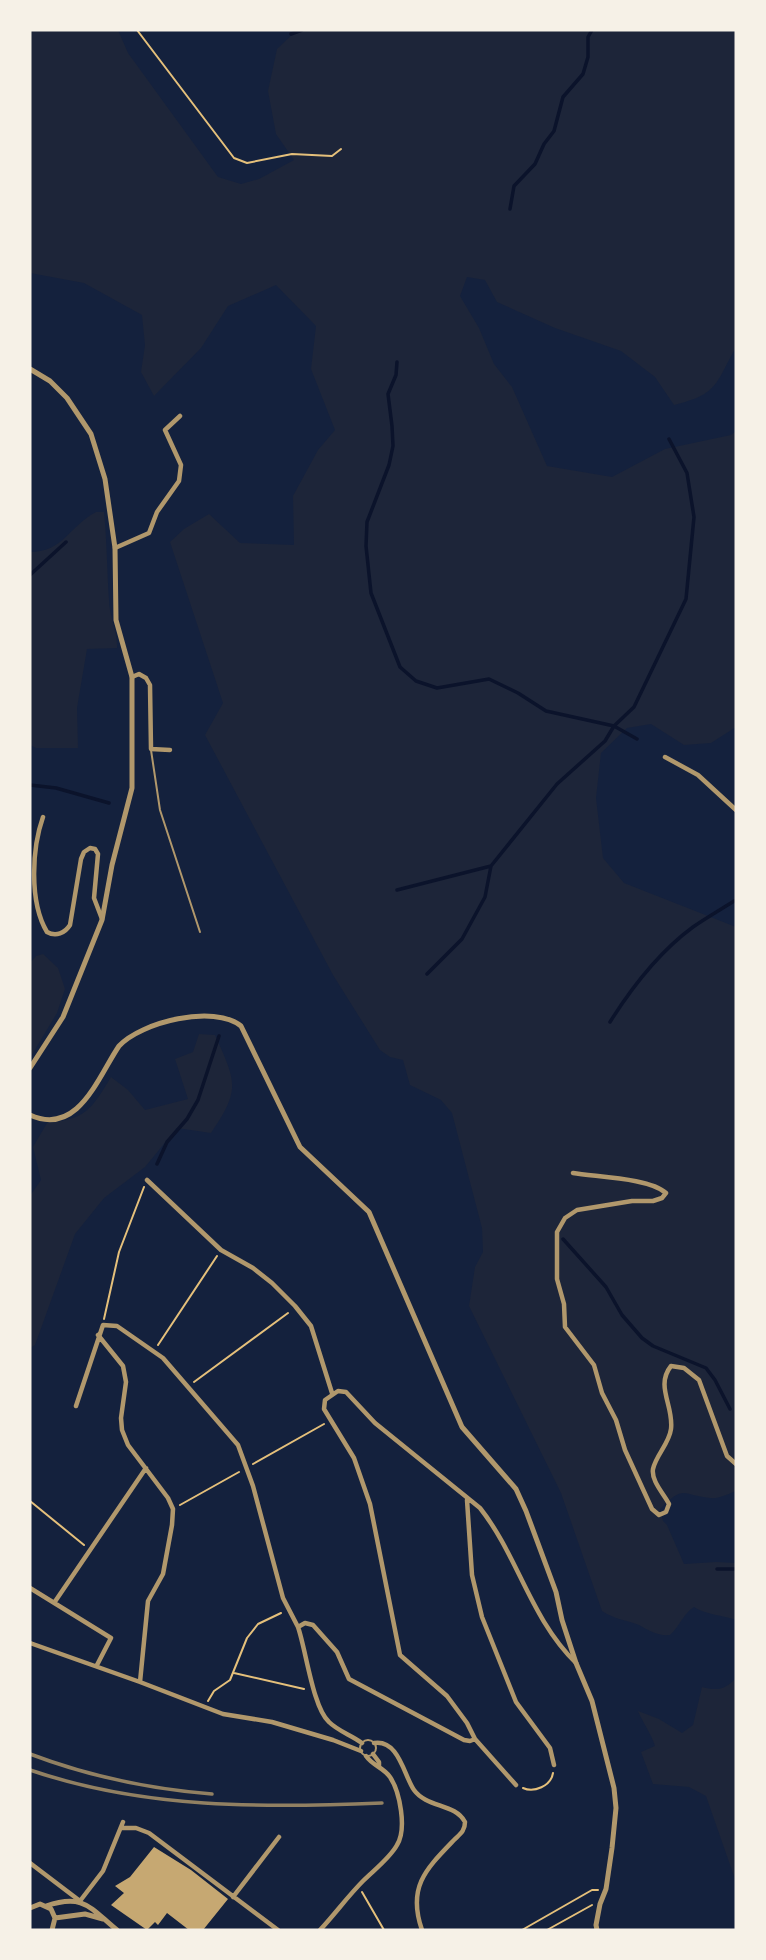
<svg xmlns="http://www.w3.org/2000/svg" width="766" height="1960" viewBox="0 0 766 1960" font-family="'Varela Round',sans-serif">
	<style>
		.green { fill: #1d2539 }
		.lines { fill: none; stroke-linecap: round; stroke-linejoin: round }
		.stream { stroke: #0b132b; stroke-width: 3.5 }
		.building { fill: #c6a872 }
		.path { stroke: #e5c07b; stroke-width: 2 }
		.service { stroke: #b1986c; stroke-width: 2 }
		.minor { stroke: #b1986c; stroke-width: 4.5 }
		.tertiary { stroke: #b1986c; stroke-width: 5 }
		.rail { stroke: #918062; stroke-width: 3.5 }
	</style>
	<rect width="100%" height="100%" fill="#14213d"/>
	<path class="green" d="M 30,30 L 118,30 L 128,53 L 218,177 L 241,184 L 259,179 L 294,160 L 276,134 L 268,91 L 277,49 L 297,30 L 736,30 L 736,347 C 715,384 719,394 674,405 L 655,377 L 621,351 L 555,328 L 497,302 L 485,280 L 467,277 L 460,296 L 479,328 L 494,364 L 512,387 L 547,466 L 612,477 L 665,449 L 731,435 L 736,431 L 736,727 L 711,743 L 684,745 L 651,724 L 627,728 L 601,753 L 596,798 L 603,858 L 624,883 L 736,927 L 736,1491 C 728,1494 719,1499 710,1498 C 681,1495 685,1484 660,1509 L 663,1521 L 667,1525 L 684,1564 L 716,1562 L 736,1563 L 736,1620 C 722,1615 707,1615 694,1607 C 683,1614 680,1626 670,1635 C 657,1636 650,1631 639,1625 C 626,1620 614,1619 602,1611 L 561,1493 L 469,1306 L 475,1267 L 483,1252 L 482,1228 L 452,1113 L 441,1100 L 410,1085 L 403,1060 L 390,1057 L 380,1050 L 333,975 L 205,735 L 223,703 L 170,542 L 184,529 L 209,514 L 240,543 L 294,545 L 293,496 L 318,450 L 335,430 L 311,369 L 316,326 L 276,285 L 228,306 L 201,348 L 154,396 L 141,372 L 145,345 L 142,315 L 84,283 L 30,273 Z
		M 96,512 L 104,512 C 107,542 107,571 109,600 C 109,616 118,632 117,648 L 87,649 L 77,708 L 78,748 L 36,748 L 30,745 L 30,552 C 64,552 69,526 96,512 Z
		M 43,954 L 58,968 L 65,989 L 57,1013 L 30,1058 L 30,963 L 36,956 Z
		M 199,1034 L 215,1035 C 236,1082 241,1089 211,1133 L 177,1128 L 145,1167 L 104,1198 L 75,1234 L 35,1345 L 30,1348 L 30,1196 L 41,1180 L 33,1147 L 47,1123 C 86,1119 91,1110 111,1077 L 128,1090 L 145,1110 L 188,1099 L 175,1059 L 193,1052 Z
		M 736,1678 L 736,1882 L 706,1796 L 689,1787 L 653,1784 L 641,1752 L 655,1746 C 651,1733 643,1723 638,1711 L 659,1719 L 682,1733 L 693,1725 L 702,1687 C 717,1691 725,1690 736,1678 Z"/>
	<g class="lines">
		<path class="stream" d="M 291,34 L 302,30
			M 510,209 L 514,186 L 535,164 L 544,144 L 554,131 L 563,97 L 583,74 L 588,57 L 588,37 L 592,30
			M 397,362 L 396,375 L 388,394 L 392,426 L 393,446 L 389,465 L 367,522 L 366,546 L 371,593 L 400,667 L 416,681 L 437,688 L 489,679 L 518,693 L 546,711 L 614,726 L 637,739
			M 30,575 L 66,542
			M 30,785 L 56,788 L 109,803
			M 397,890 L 491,866
			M 427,974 L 462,939 L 485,897 L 491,866 L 557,784 L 605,741 L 614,726 L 634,707 L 686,599 L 694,517 L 687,473 L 669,439
			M 610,1022 C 632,987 659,952 693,927 C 706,918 720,910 734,901
			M 157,1164 L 167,1142 L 187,1119 L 198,1100 L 219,1036
			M 563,1239 L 606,1287 L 622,1315 L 642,1338 L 653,1346 L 706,1368 L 715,1380 L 730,1409
			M 717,1569 L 736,1569"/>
	</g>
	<path class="building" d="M 154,1847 L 191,1870 L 228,1899 L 203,1930 L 189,1930 L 167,1913 L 158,1925 L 155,1922 L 147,1930 L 111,1905 L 124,1893 L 115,1886 L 130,1877 Z"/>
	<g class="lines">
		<path class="path" d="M 137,30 L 234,158 L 247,163 L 292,154 L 332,156 L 341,149
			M 104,1319 L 119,1252 L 144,1187
			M 158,1345 L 217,1256
			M 194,1382 L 288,1313
			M 253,1464 L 324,1424
			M 30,1501 L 84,1545
			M 180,1505 L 239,1472
			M 234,1673 L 304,1689
			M 208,1701 L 214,1691 L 230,1680 L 247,1638 L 258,1624 L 281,1613
			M 523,1788 C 534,1793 551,1786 553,1773
			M 362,1892 L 384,1930
			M 522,1930 L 592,1890 L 598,1890
			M 547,1930 L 592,1905"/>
		<path class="service" d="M 151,750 L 160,810 L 200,932
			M360 1748a8 8 0 1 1 16 0a8 8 0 1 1-16 0Z"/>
		<path class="minor" d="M 115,548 L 149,533 L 157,512 L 179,481 L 181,465 L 165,430 L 180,416
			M 132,677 L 139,674 L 146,678 L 150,685 L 151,749 L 170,750
			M 665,757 L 698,775 L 736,810
			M 43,817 C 32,848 29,902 47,932 C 56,937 65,933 70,925 L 81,859 L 84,852 L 90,848 L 95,849 L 98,854 L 94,898 L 102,919
			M 573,1173 C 596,1177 650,1178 666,1193 L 662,1198 L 653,1201 L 632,1201 L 577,1210 L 565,1218 L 557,1232 L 557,1279 L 564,1304 L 565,1327 L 594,1365 L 602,1393 L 616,1420 L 625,1450 L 652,1509 L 659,1515 L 666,1512 L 669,1504 C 664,1494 651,1481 653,1469 C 656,1455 669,1444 671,1429 C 674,1406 655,1386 671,1366 L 684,1368 L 699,1380 L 727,1456 L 736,1464
			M 147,1180 L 221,1250 L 253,1268 L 272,1283 L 295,1306 L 311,1326 L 332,1393
			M 98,1335 L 123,1366 L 126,1382 L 121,1418 L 122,1430 L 128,1445 L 168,1498 L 173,1509 L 172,1525 L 163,1574 L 148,1601 L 140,1682 L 223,1714 L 272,1722 L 333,1740 L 361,1751
			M 76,1406 L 103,1325 L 117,1326 L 163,1358 L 238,1445 L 253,1486 L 283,1598 L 298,1627
			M 467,1500 L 472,1575 L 482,1617 L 516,1702 L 550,1748 L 554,1765
			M 30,1588 L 111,1638 L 97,1665
			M 54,1603 L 146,1468
			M 30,1643 L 140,1682
			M 475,1739 L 516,1785
			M 362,1743 C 351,1735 338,1731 329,1722 C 313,1708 306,1650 298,1627 L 305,1623 L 313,1625 L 337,1652 L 349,1679 L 464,1740 L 470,1741 L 475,1739 L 467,1723 L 447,1696 L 400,1655 L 370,1504 L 354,1458 L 324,1409 L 325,1400 L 338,1391 L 346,1392 L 375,1423 L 480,1508 C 518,1556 530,1618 576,1663
			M 374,1743 C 399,1739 404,1776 414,1790 C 427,1808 455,1803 465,1822 C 465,1831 460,1834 454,1840 C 426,1869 407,1887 422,1930
			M 373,1754 L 379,1762 L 379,1766
			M 121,1828 L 136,1828 L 149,1833 L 278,1930
			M 30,1863 L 80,1901 L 103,1871 L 123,1822
			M 233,1897 L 279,1837
			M 320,1930 C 335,1914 348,1896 363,1881 C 374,1870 390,1858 397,1845 C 407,1829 400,1792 390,1777 C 383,1767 373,1766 366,1756"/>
		<path class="tertiary" d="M 30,369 L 50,381 L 67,398 L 91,434 L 105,479 L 115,548 L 116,620 L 132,677 L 132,788 L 112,865 L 102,920 L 63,1017 L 30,1068
			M 30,1115 C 78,1137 98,1077 119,1046 C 141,1022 214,1004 241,1026 L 300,1147 L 369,1212 L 462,1427 L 516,1489 L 526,1511 L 556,1592 L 562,1620 L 576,1663 L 592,1701 L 614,1788 L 616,1808 L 612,1848 L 606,1889 L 600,1904 L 596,1925 L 597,1930
			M 46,1906 C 84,1893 90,1908 117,1930
			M 30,1908 L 40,1904 L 51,1909 L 55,1918 L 52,1930
			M 55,1918 L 85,1914 L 103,1919"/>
		<path class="rail" d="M 30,1754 C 88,1776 150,1789 212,1794
			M 30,1770 C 144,1809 263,1808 382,1803"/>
	</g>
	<rect width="766" height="1960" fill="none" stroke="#f6f1e7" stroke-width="63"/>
</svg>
